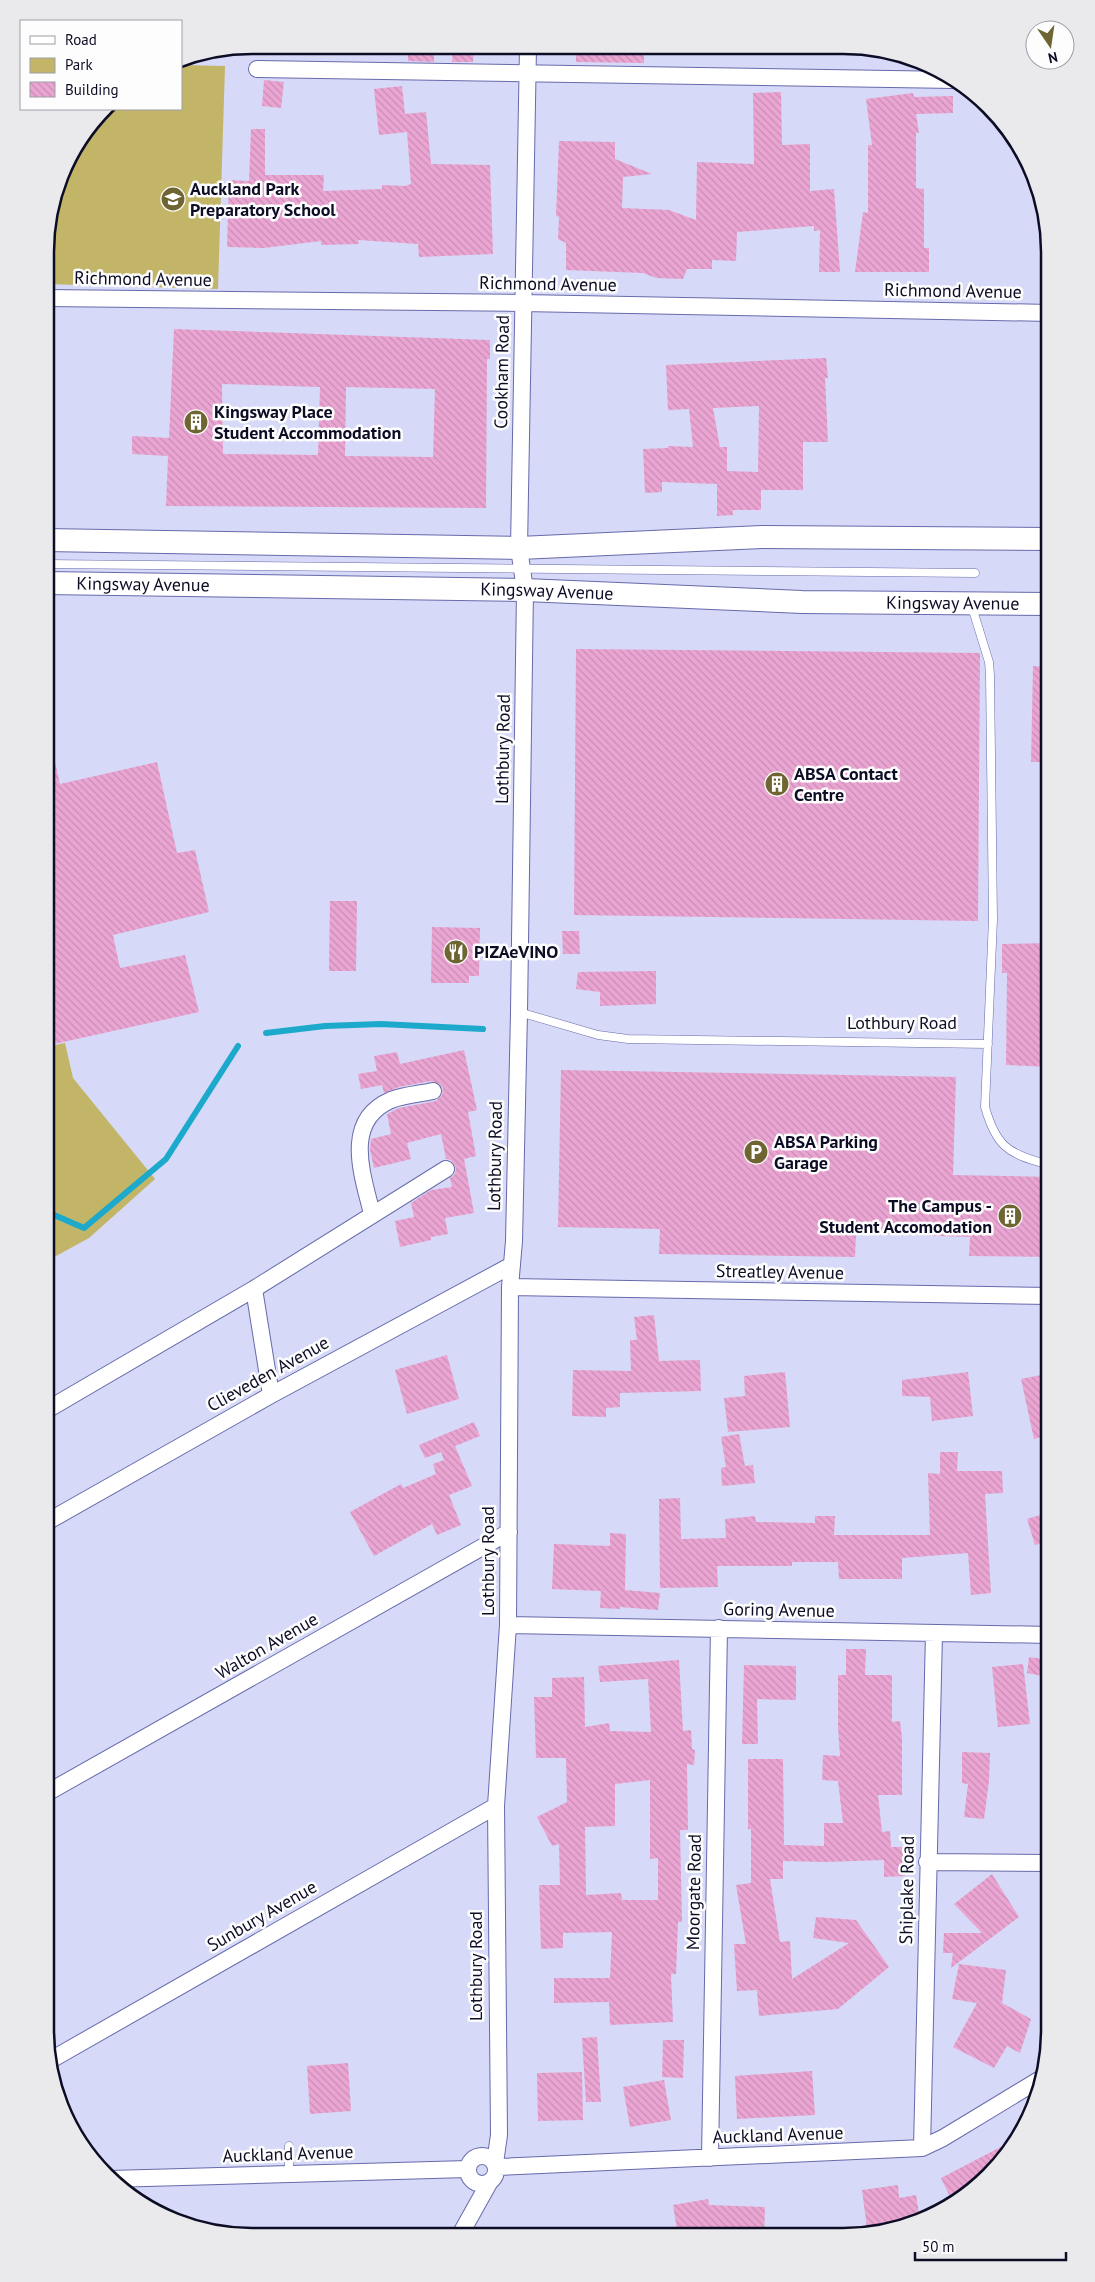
<svg xmlns="http://www.w3.org/2000/svg" width="1095" height="2282" viewBox="0 0 1095 2282" font-family="'PT Sans',sans-serif">
	<style>
		.green { fill: #c2b567 }
		.lines { fill: none; stroke-linecap: round; stroke-linejoin: round }
		.stream { stroke: #1ca9cb; stroke-width: 6 }
		.building { fill: url(#building-back-hatch); fill-rule: evenodd }
		.service-casing { stroke: #676aab; stroke-width: 9 }
		.minor-casing { stroke: #676aab; stroke-width: 18 }
		.secondary-casing { stroke: #676aab; stroke-width: 24 }
		.service { stroke: #fff; stroke-width: 8 }
		.minor { stroke: #fff; stroke-width: 16 }
		.secondary { stroke: #fff; stroke-width: 22 }
		.labels { text-anchor: middle; stroke-width: 5; stroke-linejoin: round; paint-order: stroke }
		.poi-label { font-size: 18px; font-weight: bold; fill: #0d0c25; stroke: #fdfdfd; text-anchor: start }
		.street-label { font-size: 18px; fill: #0d0c25; stroke: #fdfdfd }
		.rim { fill: none; stroke: #0d0c25; stroke-width: 2.5 }
	</style>
	<defs>
		<pattern id="building-back-hatch" width="6" height="6" patternUnits="userSpaceOnUse" patternTransform="scale(1.25)"><rect width="6" height="6" fill="#eba5d3"/><path d="M-1 5l2 2M0 0l6 6M5-1l2 2" fill="none" stroke="#c88db5"/></pattern>
	</defs>
	<rect width="100%" height="100%" fill="#d6d9f7"/>
	<path class="green" d="M 181,65 L 225,66 L 218,289 L 45,284 L 45,237 L 66,160 L 106,109 L 181,109 Z
		M 65,1043 L 73,1078 L 155,1179 L 89,1238 L 45,1262 L 45,1047 Z"/>
	<g class="lines">
		<path class="stream" d="M 266,1033 L 325,1026 L 381,1024 L 483,1029
			M 45,1211 L 84,1228 L 166,1159 L 238,1046"/>
	</g>
	<path class="building" d="M 576,47 L 644,47 L 644,63 L 576,62 Z
		M 408,48 L 434,48 L 434,62 L 408,61 Z
		M 453,48 L 474,49 L 473,62 L 452,62 Z
		M 264,80 L 284,82 L 281,108 L 262,106 Z
		M 402,86 L 405,114 L 426,112 L 431,164 L 490,165 L 493,254 L 419,257 L 418,244 L 358,240 L 359,244 L 321,245 L 321,241 L 264,248 L 227,247 L 229,180 L 249,181 L 251,129 L 265,129 L 265,175 L 324,175 L 323,191 L 382,189 L 382,185 L 405,186 L 411,184 L 407,132 L 379,135 L 374,89 Z
		M 781,92 L 782,145 L 810,144 L 810,191 L 834,189 L 840,272 L 819,272 L 820,230 L 814,231 L 814,226 L 737,232 L 736,261 L 712,260 L 712,269 L 687,269 L 683,279 L 656,278 L 643,273 L 566,270 L 566,243 L 558,239 L 559,217 L 556,216 L 559,141 L 615,142 L 615,159 L 652,174 L 623,177 L 622,208 L 669,210 L 696,220 L 697,162 L 754,164 L 753,93 Z
		M 913,93 L 914,97 L 953,96 L 953,113 L 916,114 L 919,133 L 916,133 L 916,188 L 924,189 L 924,248 L 929,248 L 929,272 L 855,272 L 863,212 L 868,213 L 868,145 L 872,145 L 866,99 Z
		M 174,329 L 490,340 L 490,359 L 487,359 L 486,508 L 166,506 L 168,456 L 132,454 L 132,436 L 169,438 ZM 222,384 L 320,387 L 318,455 L 223,454 ZM 346,387 L 435,389 L 433,457 L 345,456 Z
		M 826,358 L 828,378 L 825,378 L 828,442 L 803,442 L 803,490 L 761,490 L 761,510 L 733,510 L 733,515 L 717,516 L 717,484 L 662,482 L 662,492 L 645,493 L 643,449 L 668,448 L 668,446 L 693,447 L 689,409 L 668,410 L 666,365 ZM 759,406 L 758,472 L 727,471 L 727,447 L 720,447 L 713,408 Z
		M 576,649 L 980,653 L 978,921 L 574,915 Z
		M 1033,666 L 1050,667 L 1050,762 L 1031,762 Z
		M 52,749 L 60,784 L 157,762 L 177,853 L 195,850 L 209,912 L 113,935 L 120,968 L 185,955 L 199,1012 L 45,1046 L 45,750 Z
		M 330,901 L 357,901 L 356,971 L 329,971 Z
		M 432,927 L 480,928 L 479,976 L 469,976 L 469,983 L 431,983 Z
		M 562,931 L 579,931 L 580,954 L 563,954 Z
		M 1050,943 L 1050,1067 L 1006,1065 L 1007,973 L 1002,973 L 1002,944 Z
		M 656,971 L 656,1004 L 600,1006 L 600,992 L 576,989 L 578,972 Z
		M 464,1050 L 477,1110 L 468,1112 L 476,1156 L 464,1159 L 474,1213 L 445,1218 L 448,1234 L 431,1237 L 431,1240 L 400,1247 L 395,1221 L 414,1217 L 411,1203 L 431,1190 L 452,1187 L 450,1178 L 455,1174 L 456,1168 L 451,1160 L 446,1159 L 441,1134 L 407,1143 L 411,1159 L 374,1168 L 370,1150 L 371,1139 L 391,1134 L 387,1114 L 399,1108 L 436,1101 L 442,1095 L 443,1088 L 440,1084 L 431,1081 L 399,1087 L 384,1093 L 382,1085 L 361,1089 L 358,1074 L 377,1071 L 374,1056 L 397,1052 L 400,1064 Z
		M 561,1070 L 956,1077 L 953,1175 L 1050,1177 L 1050,1257 L 969,1256 L 970,1237 L 856,1233 L 855,1257 L 659,1254 L 660,1229 L 558,1227 Z
		M 654,1315 L 659,1361 L 700,1360 L 701,1391 L 620,1393 L 620,1407 L 606,1408 L 606,1417 L 572,1416 L 573,1370 L 631,1371 L 630,1340 L 637,1340 L 634,1317 Z
		M 447,1355 L 459,1399 L 407,1414 L 395,1370 Z
		M 785,1372 L 790,1427 L 728,1432 L 724,1398 L 745,1396 L 744,1376 Z
		M 968,1372 L 973,1416 L 932,1421 L 930,1397 L 902,1396 L 902,1380 Z
		M 1041,1375 L 1044,1388 L 1050,1387 L 1050,1435 L 1034,1439 L 1021,1379 Z
		M 474,1422 L 480,1436 L 455,1446 L 472,1486 L 449,1495 L 461,1525 L 437,1535 L 432,1524 L 374,1556 L 350,1512 L 401,1484 L 403,1488 L 436,1474 L 433,1464 L 444,1460 L 441,1452 L 425,1458 L 419,1445 Z
		M 739,1434 L 745,1466 L 753,1465 L 755,1483 L 722,1486 L 721,1468 L 726,1467 L 721,1437 Z
		M 940,1452 L 958,1452 L 957,1471 L 1002,1471 L 1003,1493 L 985,1494 L 991,1593 L 971,1595 L 968,1553 L 902,1558 L 902,1579 L 839,1579 L 838,1562 L 792,1562 L 792,1566 L 717,1566 L 718,1587 L 660,1588 L 659,1499 L 680,1498 L 681,1539 L 726,1538 L 725,1519 L 755,1516 L 756,1522 L 815,1523 L 815,1516 L 835,1516 L 834,1535 L 930,1535 L 928,1473 L 940,1474 Z
		M 1050,1512 L 1050,1541 L 1035,1545 L 1027,1519 Z
		M 610,1533 L 626,1534 L 625,1590 L 660,1593 L 658,1610 L 620,1607 L 620,1609 L 600,1608 L 601,1591 L 552,1589 L 554,1544 L 610,1546 Z
		M 846,1649 L 866,1649 L 865,1675 L 892,1675 L 892,1722 L 900,1721 L 902,1738 L 902,1795 L 878,1795 L 882,1832 L 890,1831 L 891,1847 L 904,1847 L 905,1876 L 884,1877 L 884,1860 L 825,1862 L 783,1861 L 783,1879 L 770,1879 L 780,1942 L 790,1941 L 792,1979 L 849,1943 L 813,1938 L 816,1917 L 856,1920 L 889,1967 L 838,2009 L 759,2016 L 757,1990 L 737,1991 L 734,1944 L 746,1944 L 736,1885 L 751,1883 L 751,1829 L 748,1829 L 748,1759 L 783,1759 L 784,1845 L 824,1846 L 824,1823 L 843,1823 L 838,1781 L 822,1780 L 823,1755 L 840,1756 L 838,1728 L 838,1675 L 846,1675 Z
		M 1029,1657 L 1050,1660 L 1048,1677 L 1027,1673 Z
		M 679,1660 L 683,1731 L 691,1730 L 692,1749 L 695,1750 L 694,1765 L 687,1764 L 688,1830 L 680,1830 L 682,1922 L 678,1922 L 676,1974 L 671,1974 L 673,2022 L 610,2025 L 609,2002 L 554,2003 L 554,1978 L 610,1978 L 612,1932 L 563,1933 L 563,1948 L 541,1949 L 539,1885 L 560,1885 L 559,1844 L 552,1846 L 537,1817 L 567,1802 L 566,1758 L 536,1758 L 534,1697 L 552,1697 L 552,1678 L 584,1677 L 585,1727 L 609,1723 L 610,1731 L 651,1732 L 648,1679 L 600,1682 L 598,1666 ZM 650,1780 L 650,1859 L 658,1858 L 658,1900 L 622,1900 L 621,1893 L 586,1895 L 585,1827 L 615,1826 L 615,1784 Z
		M 1023,1664 L 1030,1724 L 998,1727 L 992,1667 Z
		M 744,1665 L 796,1666 L 796,1700 L 757,1699 L 758,1744 L 742,1744 Z
		M 962,1752 L 990,1753 L 989,1781 L 984,1819 L 964,1817 L 968,1784 L 962,1783 Z
		M 992,1874 L 1019,1917 L 951,1968 L 953,1953 L 943,1953 L 944,1933 L 982,1933 L 954,1904 Z
		M 959,1964 L 1006,1970 L 1002,2003 L 1031,2019 L 1020,2053 L 1007,2046 L 994,2068 L 953,2047 L 977,2003 L 952,1999 Z
		M 597,2037 L 601,2102 L 586,2102 L 582,2038 Z
		M 663,2040 L 684,2040 L 683,2078 L 662,2077 Z
		M 348,2063 L 351,2111 L 310,2114 L 307,2066 Z
		M 812,2071 L 815,2115 L 737,2119 L 735,2076 Z
		M 582,2072 L 583,2120 L 538,2121 L 537,2073 Z
		M 664,2080 L 671,2120 L 630,2127 L 623,2087 Z
		M 1016,2139 L 999,2167 L 979,2184 L 977,2181 L 949,2195 L 941,2178 Z
		M 898,2185 L 899,2198 L 916,2195 L 920,2220 L 910,2224 L 867,2229 L 862,2190 Z
		M 708,2199 L 709,2205 L 765,2207 L 764,2236 L 678,2236 L 673,2205 Z"/>
	<g class="lines">
		<defs>
			<path id="service" d="M 45,564 L 975,573
				M 972,607 L 989,662 L 990,675 L 993,919 L 985,1107 C 996,1146 1008,1154 1046,1164
				M 519,1012 L 598,1035 L 628,1039 L 988,1044
				M 289,2146 L 289,2174"/>
			<path id="minor" d="M 257,69 L 955,80
				M 45,298 L 522,303 L 1050,313
				M 372,1214 C 363,1176 342,1121 391,1100 C 404,1095 420,1094 433,1091
				M 510,1287 L 1050,1296
				M 254,1289 L 271,1395
				M 45,1411 L 254,1289 L 446,1169
				M 45,1523 L 271,1395 L 512,1265
				M 508,1625 L 1050,1635
				M 45,1794 L 509,1532
				M 927,1862 L 1050,1863
				M 49,2061 L 496,1806
				M 922,2148 L 934,1633
				M468 2170a14 14 0 1 1 28 0a14 14 0 1 1-28 0Z
				M 710,2158 L 719,1628
				M 495,2163 L 499,2135 L 496,1806 L 508,1625 L 510,1287 L 514,1241 L 519,1012 L 525,590 L 519,548 L 528,47
				M 497,2167 L 922,2148 L 943,2138 L 1042,2078
				M 110,2179 L 468,2169
				M 460,2235 L 489,2183"/>
			<g id="secondary">
				<path d="M 45,540 L 519,548 L 762,537 L 1050,539"/>
				<path id="s1" d="M 45,583 L 525,590 L 802,602 L 1050,604"/>
			</g>
		</defs>
		<use href="#service" class="service-casing"/>
		<use href="#minor" class="minor-casing"/>
		<use href="#secondary" class="secondary-casing"/>
		<use href="#service" class="service"/>
		<use href="#minor" class="minor"/>
		<use href="#secondary" class="secondary"/>
	</g>
	<defs>
		<symbol id="school-disc" viewBox="-11 -11 22 22"><circle r="9.5" fill="#6e6532" stroke="#fdfdfd"/><path d="M0-5L7-2L0 1L-7-2ZM-4 1L0 2.5L4 1V4Q0 6-4 4Z" fill="#fff"/></symbol>
		<symbol id="building-disc" viewBox="-11 -11 22 22"><circle r="9.5" fill="#6e6532" stroke="#fdfdfd"/><path d="M-4-6H4V6H1V3H-1V6H-4ZM-2.5-4.3h1.7v1.8h-1.7ZM.8-4.3h1.7v1.8H.8ZM-2.5-1h1.7V.8h-1.7ZM.8-1h1.7V.8H.8Z" fill="#fff"/></symbol>
		<symbol id="restaurant-disc" viewBox="-11 -11 22 22"><circle r="9.5" fill="#6e6532" stroke="#fdfdfd"/><path d="M-5-6h1v4h1v-4h1v4h1v-4h1v5L-1.5 .5V6h-2V.5L-5-1ZM5-6V6H3V1.5H1.5Q1.5-4 5-6Z" fill="#fff"/></symbol>
		<symbol id="parking-disc" viewBox="-11 -11 22 22"><circle r="9.5" fill="#6e6532" stroke="#fdfdfd"/><path d="M-3.5-5.5H1a3.5 3.5 0 0 1 0 7H-1V5.5H-3.5ZM-1-3.4V-.6H.8a1.4 1.4 0 0 0 0-2.8Z" fill="#fff"/></symbol>
	</defs>
	<g fill-rule="evenodd">
		<use href="#school-disc" x="159" y="185" width="28" height="28"/>
		<use href="#building-disc" x="182" y="408" width="28" height="28"/>
		<use href="#building-disc" x="763" y="770" width="28" height="28"/>
		<use href="#restaurant-disc" x="442" y="938" width="28" height="28"/>
		<use href="#parking-disc" x="742" y="1138" width="28" height="28"/>
		<use href="#building-disc" x="996" y="1202" width="28" height="28"/>
	</g>
	<g class="labels">
		<g class="poi-label">
			<text x="190" y="195">Auckland Park<tspan x="190" dy="21">Preparatory School</tspan></text>
			<text x="214" y="418">Kingsway Place<tspan x="214" dy="21">Student Accommodation</tspan></text>
			<text x="794" y="780">ABSA Contact<tspan x="794" dy="21">Centre</tspan></text>
			<text x="474" y="958">PIZAeVINO</text>
			<text x="774" y="1148">ABSA Parking<tspan x="774" dy="21">Garage</tspan></text>
			<text x="992" y="1212" text-anchor="end">The Campus -<tspan x="992" dy="21">Student Accomodation</tspan></text>
		</g>
		<g class="street-label">
			<text transform="translate(143 279) rotate(1)" y="6">Richmond Avenue</text>
			<text transform="translate(548 284) rotate(1)" y="6">Richmond Avenue</text>
			<text transform="translate(953 291) rotate(1)" y="6">Richmond Avenue</text>
			<text transform="translate(502 372) rotate(-89)" y="6">Cookham Road</text>
			<text dy="6" stroke="none"><textPath href="#s1" startOffset="98">Kingsway Avenue</textPath></text>
			<text dy="6" stroke="none"><textPath href="#s1" startOffset="502">Kingsway Avenue</textPath></text>
			<text dy="6" stroke="none"><textPath href="#s1" startOffset="908">Kingsway Avenue</textPath></text>
			<text transform="translate(503 749) rotate(-89)" y="6">Lothbury Road</text>
			<text x="902" y="1029">Lothbury Road</text>
			<text transform="translate(495 1156) rotate(-89)" y="6">Lothbury Road</text>
			<text transform="translate(780 1272) rotate(1)" y="6">Streatley Avenue</text>
			<text transform="translate(268 1374) rotate(-29)" y="6">Clieveden Avenue</text>
			<text transform="translate(488 1561) rotate(-90)" y="6">Lothbury Road</text>
			<text transform="translate(779 1610) rotate(1)" y="6">Goring Avenue</text>
			<text transform="translate(267 1646) rotate(-30)" y="6">Walton Avenue</text>
			<text transform="translate(907 1890) rotate(-89)" y="6">Shiplake Road</text>
			<text transform="translate(694 1892) rotate(-89)" y="6">Moorgate Road</text>
			<text transform="translate(262 1916) rotate(-30)" y="6">Sunbury Avenue</text>
			<text transform="translate(476 1966) rotate(-90)" y="6">Lothbury Road</text>
			<text transform="translate(778 2135) rotate(-2)" y="6">Auckland Avenue</text>
			<text transform="translate(288 2154) rotate(-2)" y="6">Auckland Avenue</text>
		</g>
	</g>
	<path d="M0 0H1095V2282H0ZM252 54H843A198 198 0 0 1 1041 252V2030A198 198 0 0 1 843 2228H252A198 198 0 0 1 54 2030V252A198 198 0 0 1 252 54Z" fill="#eaeaec" fill-rule="evenodd"/>
	<path class="rim" d="M252 54H843A198 198 0 0 1 1041 252V2030A198 198 0 0 1 843 2228H252A198 198 0 0 1 54 2030V252A198 198 0 0 1 252 54Z"/>
	<rect x="20" y="20" width="162" height="90" fill="#fdfdfd" stroke="#9d9da7"/>
	<rect x="30" y="36" width="25" height="8" fill="#ffffff" stroke="#9d9da7"/>
	<text x="65" y="45" font-size="15" fill="#0d0c25">Road</text>
	<rect x="30" y="58" width="25" height="15" fill="#c2b567" stroke="#9d9da7"/>
	<text x="65" y="70" font-size="15" fill="#0d0c25">Park</text>
	<rect x="30" y="82" width="25" height="15" fill="url(#building-back-hatch)" stroke="#9d9da7"/>
	<text x="65" y="95" font-size="15" fill="#0d0c25">Building</text>
	<g transform="translate(1050 45) rotate(167)"><circle r="24" fill="#fdfdfd" stroke="#9d9da7"/>
	<path d="M0-4L9 19L0 12L-9 19Z" fill="#6e6532"/>
	<text y="-8" font-size="14" font-weight="bold" text-anchor="middle" fill="#0d0c25">N</text>
	</g>
	<path d="M915 2252v8h151v-8" fill="none" stroke="#0d0c25" stroke-width="2.5"/>
	<text x="922" y="2252" font-size="15" fill="#0d0c25" stroke="#fdfdfd" stroke-width="4" paint-order="stroke">50 m</text>
</svg>
